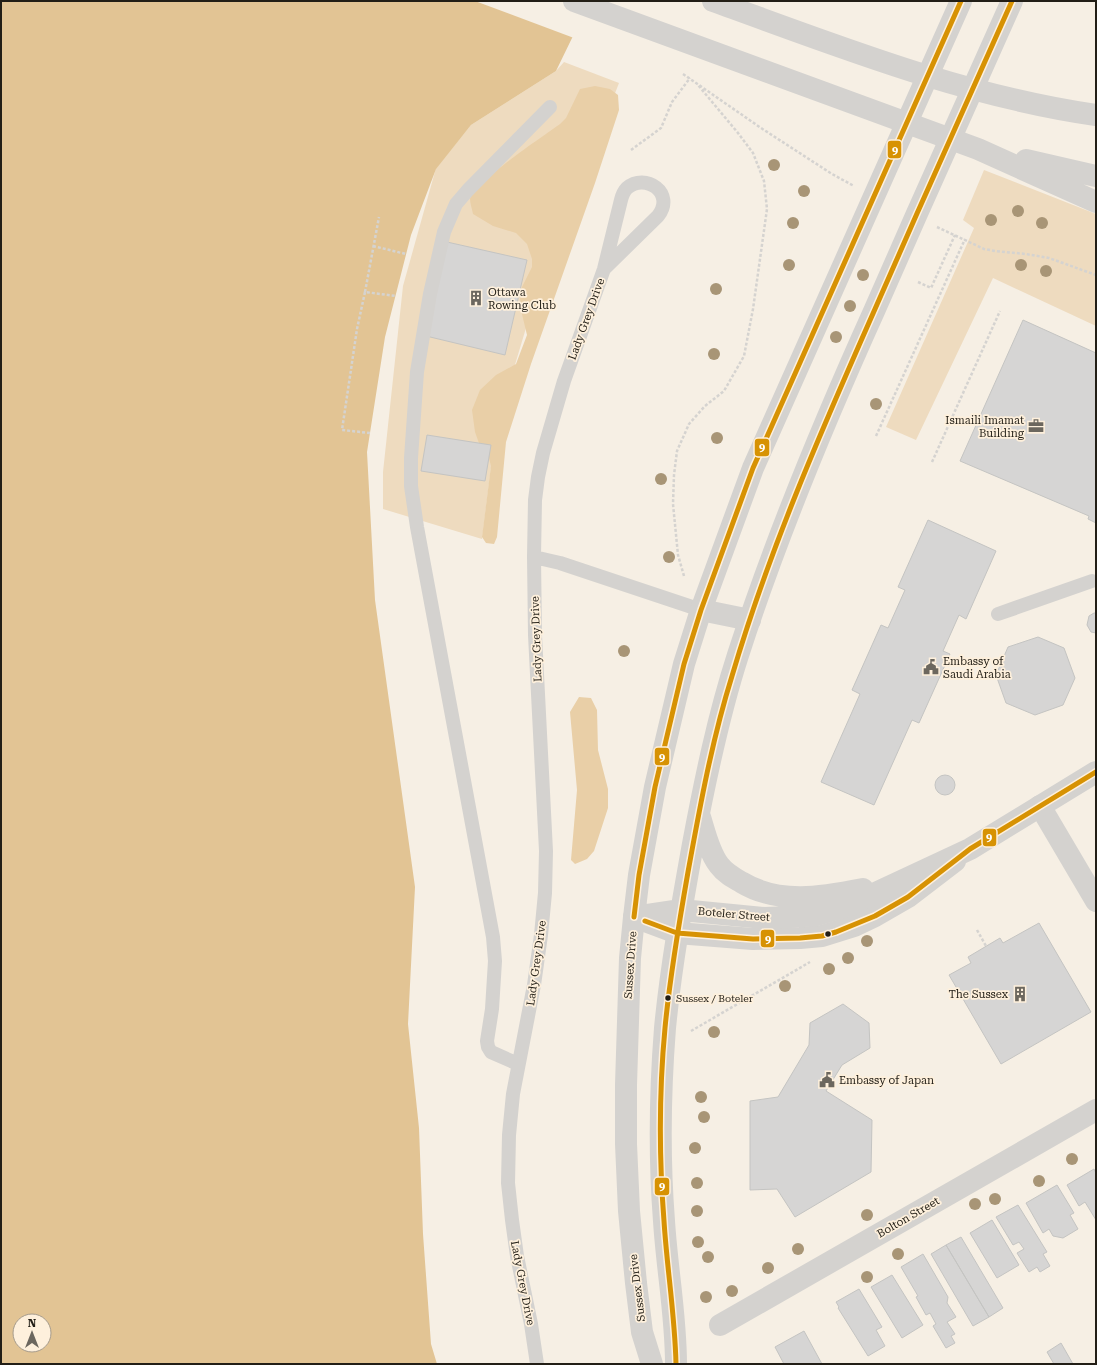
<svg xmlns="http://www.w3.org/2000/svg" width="1097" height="1365" viewBox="0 0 1097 1365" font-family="'Roboto Serif',serif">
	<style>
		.green { fill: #eedbbf }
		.forest { fill: #e9cfa7 }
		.water { fill: #e2c494; fill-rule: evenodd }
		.pier { fill: #f6efe4 }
		.building { fill: #d6d5d4; stroke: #c4c4c2 }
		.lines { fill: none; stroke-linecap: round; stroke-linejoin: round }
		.path { stroke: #d5d3d0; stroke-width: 2.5; stroke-dasharray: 3 2; stroke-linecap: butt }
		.service { stroke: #d4d2cf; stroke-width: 14 }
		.minor { stroke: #d4d2cf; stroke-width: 22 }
		.tertiary { stroke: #d4d2cf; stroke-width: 22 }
		.secondary { stroke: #d4d2cf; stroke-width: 22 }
		.motorway { stroke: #d4d2cf; stroke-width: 22 }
		.bus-1-casing { stroke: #fef0dc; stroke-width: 8 }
		.bus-1 { stroke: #d79203; stroke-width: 5 }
		.tree { fill: #a89576 }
		.bus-dot { fill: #221e16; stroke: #fef0dc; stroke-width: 1.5 }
		.labels { text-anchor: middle; stroke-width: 3.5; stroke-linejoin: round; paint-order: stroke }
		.bus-label { font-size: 10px; fill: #221e16; stroke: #fef0dc; text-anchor: start }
		.poi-label { font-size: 11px; fill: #221e16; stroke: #fef0dc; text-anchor: start }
		.street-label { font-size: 11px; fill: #221e16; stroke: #fef0dc }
		.line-badge { stroke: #fef0dc; stroke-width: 1.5 }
		.badge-label { font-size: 11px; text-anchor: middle; font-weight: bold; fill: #fff }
	</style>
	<rect width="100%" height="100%" fill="#f6efe4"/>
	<path class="green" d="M 564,62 L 619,83 L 532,308 L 496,428 L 482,539 L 383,509 L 383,472 L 403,286 L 436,168 L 471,125 L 556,71 Z
		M 984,170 L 1096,214 L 1096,326 L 993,278 L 916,440 L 886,427 L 974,228 L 963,220 Z"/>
	<path class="forest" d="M 595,86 L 610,89 L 618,95 L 619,110 L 595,183 L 531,364 L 506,442 L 497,537 L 494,544 L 486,543 L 482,537 L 491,466 L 489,458 L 480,446 L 475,432 L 472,410 L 480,390 L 496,375 L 516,364 L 527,335 L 521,310 L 520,297 L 522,287 L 532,267 L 532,259 L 527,244 L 516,233 L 493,226 L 473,214 C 472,209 470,203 470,199 C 473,183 545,135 560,124 L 566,118 L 580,89 Z
		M 579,697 L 591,698 L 597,710 L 598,750 L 608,789 L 608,808 L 594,851 L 587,859 L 575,864 L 571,860 L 577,790 L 570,712 Z"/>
	<path class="water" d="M 1,1 L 590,1 L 556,71 L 471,125 L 436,169 L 411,235 L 385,337 L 367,452 L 375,600 L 415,887 L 408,1024 L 419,1128 L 423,1234 L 431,1344 L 437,1364 L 1,1364 ZM 20,1321 L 44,1321 L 44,1345 L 20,1345 Z"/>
	<path class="pier" d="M 475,1 L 592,1 L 574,38 Z"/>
	<path class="building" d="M 447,242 L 527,260 L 505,355 L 426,336 Z
		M 1023,320 L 1096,353 L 1096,523 L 1088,519 L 1089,516 L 960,461 Z
		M 427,435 L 491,445 L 485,481 L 421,471 Z
		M 928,520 L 996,551 L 966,619 L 959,615 L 943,651 L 950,654 L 919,723 L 912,720 L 874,805 L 821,782 L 860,694 L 852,690 L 881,625 L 888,628 L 905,590 L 898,587 Z
		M 1094,613 L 1096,613 L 1096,633 L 1091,632 L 1087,625 L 1089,616 Z
		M 1038,637 L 1064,648 L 1075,678 L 1063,705 L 1035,715 L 1006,703 L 996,675 L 1008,647 Z
		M935 785a10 10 0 1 1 20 0a10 10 0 1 1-20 0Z
		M 1039,923 L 1091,1012 L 1001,1064 L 949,975 L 971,963 L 968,957 L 1000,938 L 1003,943 Z
		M 843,1004 L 869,1023 L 870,1048 L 842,1065 L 826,1091 L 872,1120 L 871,1172 L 795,1217 L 777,1189 L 750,1190 L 750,1101 L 778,1097 L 809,1045 L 810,1023 Z
		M 1094,1169 L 1096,1173 L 1096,1220 L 1085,1202 L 1079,1206 L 1067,1185 Z
		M 1057,1185 L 1074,1213 L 1070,1215 L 1078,1229 L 1063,1238 L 1053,1236 L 1049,1229 L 1043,1233 L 1026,1203 Z
		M 1018,1205 L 1047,1252 L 1043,1254 L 1050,1266 L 1040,1272 L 1037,1267 L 1029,1272 L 1017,1253 L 1024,1249 L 1019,1242 L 1013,1245 L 996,1217 Z
		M 992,1220 L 1019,1265 L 997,1278 L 970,1233 Z
		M 961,1237 L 1003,1308 L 989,1317 L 946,1245 Z
		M 946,1245 L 989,1317 L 973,1326 L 931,1254 Z
		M 923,1254 L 948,1297 L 947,1303 L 956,1317 L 947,1322 L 955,1334 L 951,1336 L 955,1343 L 946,1348 L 933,1326 L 936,1324 L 930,1313 L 926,1315 L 916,1297 L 918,1296 L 901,1267 Z
		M 892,1275 L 923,1325 L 902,1338 L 871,1287 Z
		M 859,1289 L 882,1327 L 876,1330 L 885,1346 L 868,1356 L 838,1308 L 839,1307 L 836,1302 Z
		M 804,1331 L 822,1364 L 784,1364 L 775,1347 Z
		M 1061,1343 L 1073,1364 L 1054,1364 L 1047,1352 Z"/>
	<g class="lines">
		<path class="path" d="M 683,74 L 761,128 L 832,174 L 854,186
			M 631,150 L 661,128 L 672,102 L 690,78
			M 937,227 L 984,249 L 995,251 L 1026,254 L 1049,258 L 1096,275
			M 373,246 L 406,254
			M 918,282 L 931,288 L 955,235
			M 365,292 L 379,217
			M 370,433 L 342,430 L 357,329 L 365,292 L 396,296
			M 876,436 L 965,239
			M 932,462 L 1000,311
			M 684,576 L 678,555 L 673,504 L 674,475 L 677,451 L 689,424 L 705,406 L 724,391 L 744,356 L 753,309 L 767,209 L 764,181 L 753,153 L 738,133 L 698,85
			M 977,930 L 986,946
			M 691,1031 L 810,962"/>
		<path class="service" d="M 534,557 L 560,563 L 701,610
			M 998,614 L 1092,581
			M 518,1064 L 491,1052 L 488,1047 L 487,1041 L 492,1009 L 495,961 L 493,937 L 417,527 L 411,486 L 411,458 L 417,372 L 430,294 L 444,232 L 456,204 L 468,190 L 550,107
			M 537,1364 L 531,1324 L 517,1256 L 512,1220 L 508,1183 L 509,1135 L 513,1094 L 534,985 L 541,935 L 545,893 L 546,851 L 535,635 L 534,557 L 535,500 L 538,477 L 543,453 L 564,381 L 604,269 L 621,200 C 622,196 624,191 627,188 C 645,172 676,193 658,216 L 604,269"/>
		<path class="minor" d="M 701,610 L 750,620
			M 1040,806 L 1096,901
			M 720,1325 L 1096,1110"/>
		<path class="tertiary" d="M 634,917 L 677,933 L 753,939 L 800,938 L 822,936 L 854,926 L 875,916 L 908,897 L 955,861"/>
		<path class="secondary" d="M 700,817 C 705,833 709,852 719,865 C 725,873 732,877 741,882 C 779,905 822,897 863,889
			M 634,917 L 681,910 L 764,918 L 791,917 L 817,915 L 850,905 L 970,849 L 1096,772
			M 652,1364 L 642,1332 L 636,1283 L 629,1211 L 626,1144 L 626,1085 L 630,958 L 634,917 L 639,875 L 655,787 L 684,664 L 701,610 L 753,468 L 961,1
			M 676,1364 C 676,1316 667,1269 664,1221 C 659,1157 660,1092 665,1028 C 671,966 682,905 693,844 C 705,780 718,717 738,655 C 776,537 824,422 875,309 C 920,206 966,103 1012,1"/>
		<path class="motorway" d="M 574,1 L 978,149 L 1096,202
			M 713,1 C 838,46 963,96 1096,115
			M 1026,160 L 1096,176"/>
		<defs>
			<path id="bus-1" d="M 634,917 L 639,875 L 655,787 L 684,664 L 701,610 L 753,468 L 961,1
				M 645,921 L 677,933 L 753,939 L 800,938 L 822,936 L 836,932 L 875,916 L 908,897 L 970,849 L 1096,772
				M 676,1364 C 675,1316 667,1269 664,1221 C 659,1157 659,1092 665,1028 C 670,975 679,923 688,872 C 700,806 712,740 732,676 C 769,550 822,429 875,309 C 920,206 966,103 1012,1"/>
		</defs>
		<use href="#bus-1" class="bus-1-casing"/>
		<use href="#bus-1" class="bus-1"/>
	</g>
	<g class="tree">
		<circle cx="774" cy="165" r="6"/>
		<circle cx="804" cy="191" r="6"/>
		<circle cx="1018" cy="211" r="6"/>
		<circle cx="991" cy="220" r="6"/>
		<circle cx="793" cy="223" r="6"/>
		<circle cx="1042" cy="223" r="6"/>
		<circle cx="789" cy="265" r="6"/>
		<circle cx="1021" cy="265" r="6"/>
		<circle cx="1046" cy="271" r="6"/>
		<circle cx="863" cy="275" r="6"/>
		<circle cx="716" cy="289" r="6"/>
		<circle cx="850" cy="306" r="6"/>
		<circle cx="836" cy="337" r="6"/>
		<circle cx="714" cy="354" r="6"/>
		<circle cx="876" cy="404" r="6"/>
		<circle cx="717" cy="438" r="6"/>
		<circle cx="661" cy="479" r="6"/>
		<circle cx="669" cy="557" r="6"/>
		<circle cx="624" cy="651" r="6"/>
		<circle cx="867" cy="941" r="6"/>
		<circle cx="848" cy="958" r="6"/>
		<circle cx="829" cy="969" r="6"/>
		<circle cx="785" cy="986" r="6"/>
		<circle cx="714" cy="1032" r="6"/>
		<circle cx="701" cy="1097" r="6"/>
		<circle cx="704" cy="1117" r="6"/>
		<circle cx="695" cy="1148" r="6"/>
		<circle cx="1072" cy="1159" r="6"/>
		<circle cx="1039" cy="1181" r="6"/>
		<circle cx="697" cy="1183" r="6"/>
		<circle cx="995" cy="1199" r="6"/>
		<circle cx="975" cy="1204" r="6"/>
		<circle cx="697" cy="1211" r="6"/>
		<circle cx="867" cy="1215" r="6"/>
		<circle cx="698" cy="1242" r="6"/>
		<circle cx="798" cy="1249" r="6"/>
		<circle cx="898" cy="1254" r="6"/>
		<circle cx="708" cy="1257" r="6"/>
		<circle cx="768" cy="1268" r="6"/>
		<circle cx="867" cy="1277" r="6"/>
		<circle cx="732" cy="1291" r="6"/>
		<circle cx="706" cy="1297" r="6"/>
	</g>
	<defs>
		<symbol id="building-bare" viewBox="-9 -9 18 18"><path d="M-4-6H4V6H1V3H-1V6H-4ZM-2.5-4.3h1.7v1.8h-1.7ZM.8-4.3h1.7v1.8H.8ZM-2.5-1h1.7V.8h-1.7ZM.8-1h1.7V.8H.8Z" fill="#6c675e" stroke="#fef0dc" stroke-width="2.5" paint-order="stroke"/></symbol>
		<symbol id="office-bare" viewBox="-9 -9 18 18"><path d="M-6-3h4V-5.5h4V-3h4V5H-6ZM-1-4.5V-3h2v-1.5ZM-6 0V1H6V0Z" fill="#6c675e" stroke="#fef0dc" stroke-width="2.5" paint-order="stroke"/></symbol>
		<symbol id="civic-bare" viewBox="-9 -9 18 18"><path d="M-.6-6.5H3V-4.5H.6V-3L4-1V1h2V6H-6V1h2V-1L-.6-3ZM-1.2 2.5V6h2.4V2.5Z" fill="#6c675e" stroke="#fef0dc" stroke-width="2.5" paint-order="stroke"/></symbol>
	</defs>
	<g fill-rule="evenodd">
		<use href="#building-bare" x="465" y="287" width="22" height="22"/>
		<use href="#office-bare" x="1025" y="415" width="22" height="22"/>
		<use href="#civic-bare" x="920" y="656" width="22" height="22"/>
		<use href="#building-bare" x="1009" y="983" width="22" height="22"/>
		<use href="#civic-bare" x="816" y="1069" width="22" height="22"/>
	</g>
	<g class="bus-dot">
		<circle cx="828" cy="934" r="3.5"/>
		<circle cx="668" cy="998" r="3.5"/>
	</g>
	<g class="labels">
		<g class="bus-label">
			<text x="676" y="1002">Sussex / Boteler</text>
		</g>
		<g class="poi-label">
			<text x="488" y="296">Ottawa<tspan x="488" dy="13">Rowing Club</tspan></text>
			<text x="1024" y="424" text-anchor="end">Ismaili Imamat<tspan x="1024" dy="13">Building</tspan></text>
			<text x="943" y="665">Embassy of<tspan x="943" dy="13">Saudi Arabia</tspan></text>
			<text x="1008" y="998" text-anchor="end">The Sussex</text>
			<text x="839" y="1084">Embassy of Japan</text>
		</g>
		<g class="street-label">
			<text transform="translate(586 319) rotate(-70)" y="4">Lady Grey Drive</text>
			<text transform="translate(536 639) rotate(-92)" y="4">Lady Grey Drive</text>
			<text transform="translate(734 914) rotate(5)" y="4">Boteler Street</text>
			<text transform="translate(536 963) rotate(-82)" y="4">Lady Grey Drive</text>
			<text transform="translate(630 965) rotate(-86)" y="4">Sussex Drive</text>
			<text transform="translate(908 1217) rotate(-30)" y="4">Bolton Street</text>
			<text transform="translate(523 1283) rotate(79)" y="4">Lady Grey Drive</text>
			<text transform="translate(637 1288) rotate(-97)" y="4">Sussex Drive</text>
		</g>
	</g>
	<g class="line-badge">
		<rect x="887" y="140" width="15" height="19" rx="4" fill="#d79203"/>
		<rect x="754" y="438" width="16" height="19" rx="4" fill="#d79203"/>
		<rect x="654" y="747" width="16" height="19" rx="4" fill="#d79203"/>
		<rect x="982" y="828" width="15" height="19" rx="4" fill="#d79203"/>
		<rect x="760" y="929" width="15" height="19" rx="4" fill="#d79203"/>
		<rect x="654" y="1177" width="16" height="19" rx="4" fill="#d79203"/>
	</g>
	<g class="badge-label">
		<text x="895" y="154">9</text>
		<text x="762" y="451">9</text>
		<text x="662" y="761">9</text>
		<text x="989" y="841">9</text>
		<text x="768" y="943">9</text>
		<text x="662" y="1190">9</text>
	</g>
	<rect width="1097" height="1365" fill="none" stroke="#221e16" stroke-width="4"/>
	<g transform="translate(32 1333)"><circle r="19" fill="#fef0dc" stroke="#a69c8d"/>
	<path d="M0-3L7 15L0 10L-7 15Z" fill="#6c675e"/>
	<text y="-6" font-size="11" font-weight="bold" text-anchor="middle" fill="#221e16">N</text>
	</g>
</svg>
